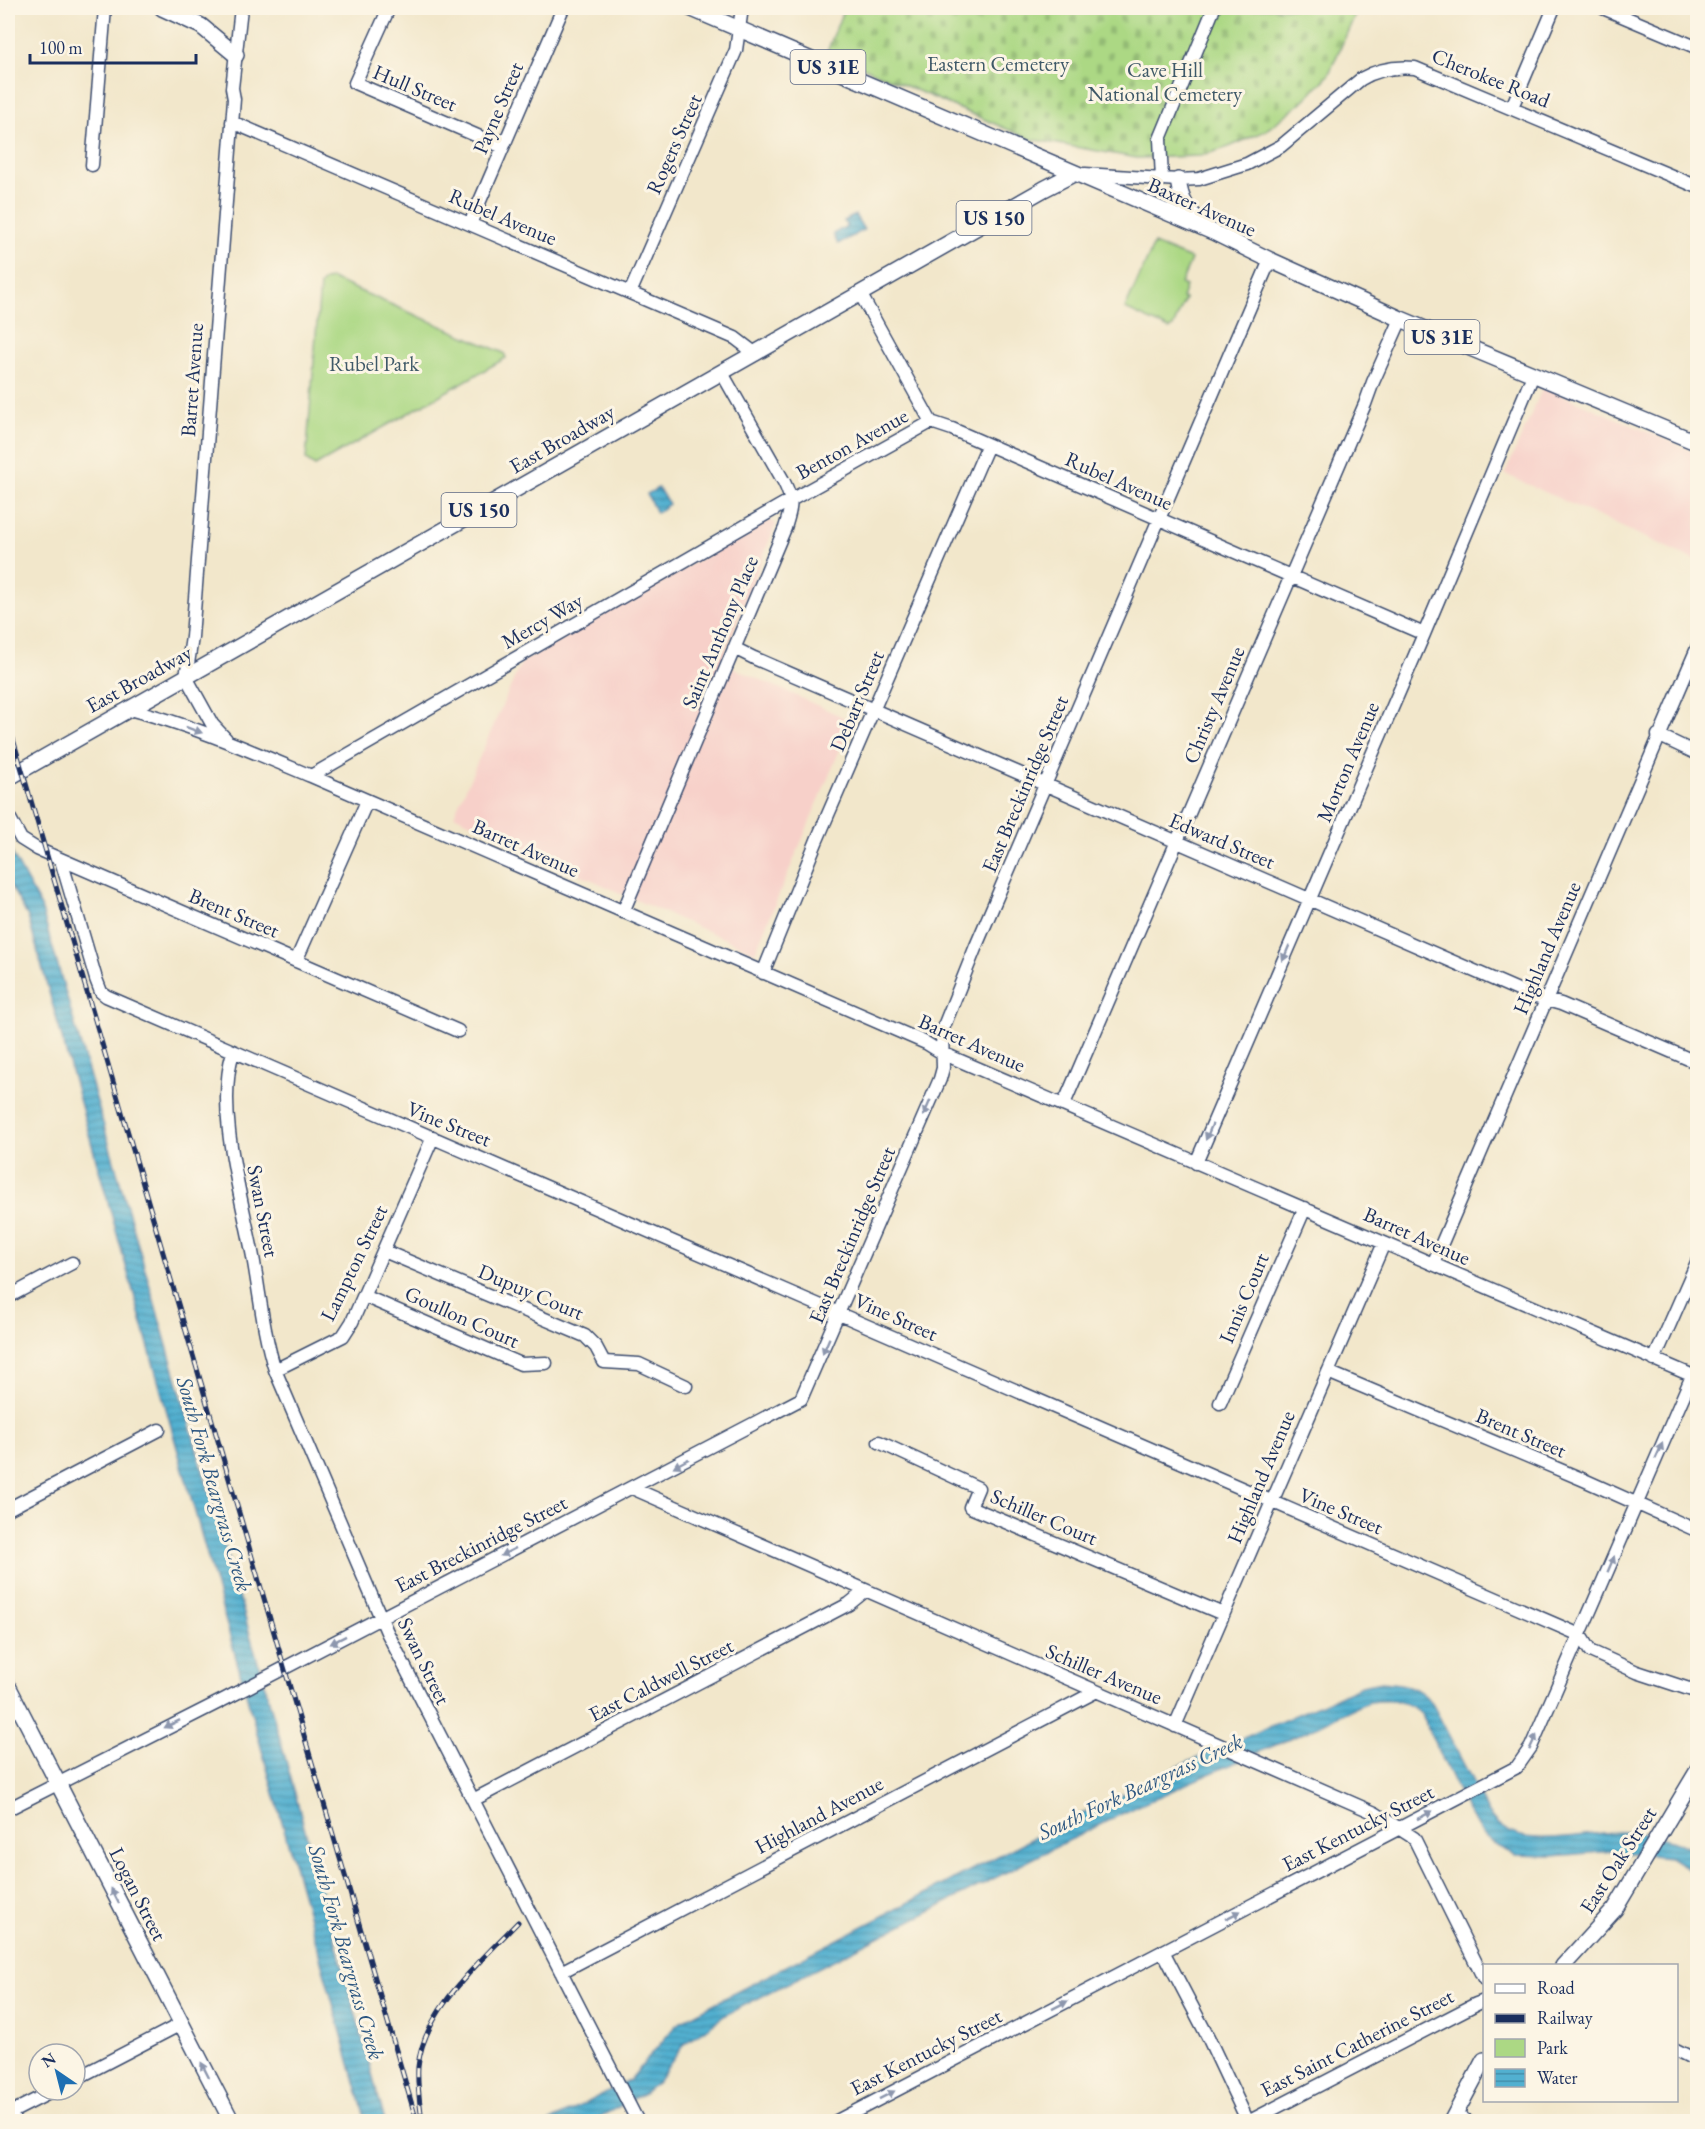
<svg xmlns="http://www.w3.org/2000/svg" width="1705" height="2129" viewBox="0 0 1705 2129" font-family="'EB Garamond',serif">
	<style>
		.built { fill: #f7d0c9 }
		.cemetery { fill: url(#cemetery-stones); stroke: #648471; stroke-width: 1.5 }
		.park { fill: #acd884; stroke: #648471; stroke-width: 1.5 }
		.water { fill: url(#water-rules); stroke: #367097; stroke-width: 1.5 }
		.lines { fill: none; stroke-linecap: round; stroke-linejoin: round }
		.minor-casing { stroke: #3b4b6e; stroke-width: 15 }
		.major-casing { stroke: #3b4b6e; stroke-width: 18 }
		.minor { stroke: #fff; stroke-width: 12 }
		.major { stroke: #fff; stroke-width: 15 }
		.rail-casing { stroke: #1b2f5e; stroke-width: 5 }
		.rail { stroke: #fcf5e5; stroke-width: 3; stroke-dasharray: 9; stroke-linecap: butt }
		.oneway { fill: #8d97ae }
		.labels { text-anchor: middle; stroke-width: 6; stroke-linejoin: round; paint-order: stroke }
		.shield { fill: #fcf5e5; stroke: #5e6a86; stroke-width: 1.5 }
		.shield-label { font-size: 20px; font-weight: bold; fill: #1b2f5e }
		.park-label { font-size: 21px; fill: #3f5968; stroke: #fcf5e5 }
		.street-label { font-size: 21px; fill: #1b2f5e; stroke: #fcf5e5 }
		.water-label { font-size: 22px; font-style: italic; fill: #2c5680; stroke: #fcf5e5 }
	</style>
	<defs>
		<pattern id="cemetery-stones" width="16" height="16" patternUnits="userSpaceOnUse" patternTransform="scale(1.5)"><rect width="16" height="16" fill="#acd884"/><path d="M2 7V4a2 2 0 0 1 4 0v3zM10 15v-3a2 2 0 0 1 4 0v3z" fill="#93ba74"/></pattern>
		<pattern id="water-rules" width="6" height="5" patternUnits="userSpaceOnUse" patternTransform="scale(1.5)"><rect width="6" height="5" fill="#52b0d0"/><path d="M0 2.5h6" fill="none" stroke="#4390ac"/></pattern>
	</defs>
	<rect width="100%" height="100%" fill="#fcf5e5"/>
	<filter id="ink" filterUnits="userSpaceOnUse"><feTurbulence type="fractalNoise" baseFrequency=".0167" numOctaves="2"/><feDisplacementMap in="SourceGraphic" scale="12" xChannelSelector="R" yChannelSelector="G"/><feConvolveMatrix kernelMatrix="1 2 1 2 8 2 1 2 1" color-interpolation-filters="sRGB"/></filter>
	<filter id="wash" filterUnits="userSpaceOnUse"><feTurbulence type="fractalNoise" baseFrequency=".008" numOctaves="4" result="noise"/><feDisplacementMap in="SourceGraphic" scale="24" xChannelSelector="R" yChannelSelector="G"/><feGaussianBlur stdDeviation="1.35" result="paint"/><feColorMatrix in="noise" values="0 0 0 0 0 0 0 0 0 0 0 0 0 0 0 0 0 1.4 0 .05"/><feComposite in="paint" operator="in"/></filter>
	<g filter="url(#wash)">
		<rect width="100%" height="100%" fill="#f2e7cb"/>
		<path class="built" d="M 1543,387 L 1697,453 L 1697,561 L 1505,474 Z
			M 768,520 L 776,524 L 721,662 L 852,721 L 755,952 L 622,894 L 454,815 L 521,663 Z"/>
		<path class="cemetery" d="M 844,8 L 1358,8 L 1328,76 L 1301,103 L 1265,131 L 1229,147 L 1200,156 L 1137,158 L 1030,139 L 827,52 Z"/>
		<path class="park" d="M 1154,244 L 1191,259 L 1181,284 L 1186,286 L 1182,298 L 1185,299 L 1173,327 L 1169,329 L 1125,309 Z
			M 332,279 L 504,353 L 506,358 L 315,466 L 306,460 L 320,285 L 325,280 Z"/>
		<path class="water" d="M 855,215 L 864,230 L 838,244 L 833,234 L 847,226 L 844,221 Z
			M 658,488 L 669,504 L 656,513 L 647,494 Z
			M 8,846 L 41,907 L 282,1746 L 385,2121 L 366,2121 L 28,917 L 8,881 Z
			M 1381,1682 C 1403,1683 1420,1686 1433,1705 C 1446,1729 1458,1754 1471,1778 C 1478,1793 1486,1814 1499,1825 C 1528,1850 1583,1832 1619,1832 C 1646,1832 1674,1839 1697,1852 L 1697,1874 L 1670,1857 L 1613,1851 L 1552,1856 L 1515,1855 L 1497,1846 L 1483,1834 L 1467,1810 L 1421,1714 C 1407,1700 1390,1699 1370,1702 C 1355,1705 1324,1724 1308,1731 C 1241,1760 1174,1788 1109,1820 L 727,2014 L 684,2044 L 657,2082 L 643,2094 L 592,2121 L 549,2122 L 630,2080 L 676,2025 L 694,2014 L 1025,1842 L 1175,1768 L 1362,1686 Z"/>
	</g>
	<g filter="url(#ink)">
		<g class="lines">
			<defs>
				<path id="minor" d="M 389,8 L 355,83 L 503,147
					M 1603,8 L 1698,48
					M 1512,107 L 1554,8
					M 232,122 L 735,338 L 756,354
					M 92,165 L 105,8
					M 1085,174 L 1178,180 L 1199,179 L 1247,164 L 1281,146 L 1361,79 C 1378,69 1395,66 1415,68 L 1698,187
					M 1162,179 L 1160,139 L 1214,8
					M 470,224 L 563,8
					M 630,293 L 736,50 L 742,8
					M 861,295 L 931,422 L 952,429 L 1424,634
					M 734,648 L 754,658 L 1532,996 L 1561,1004 L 1698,1063
					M 129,709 C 192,725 251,751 311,776 L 926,1043 L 942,1053 L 1698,1378
					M 1658,735 L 1698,754
					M 226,739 L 212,724 L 186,677 L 192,637 L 234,99 L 232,88 L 241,8
					M 311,776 L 780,506 L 931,422
					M 8,815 L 21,839 L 37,849 L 458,1031
					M 61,860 L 96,979 L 101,992 L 106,996 L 1580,1635 L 1590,1651 L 1637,1672 L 1698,1692
					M 623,912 L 785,528 C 791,508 794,502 784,482 L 722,373
					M 296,961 L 367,801
					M 763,973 L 817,840 L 988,445
					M 233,1052 C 215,1111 242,1197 253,1257 C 260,1295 263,1332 275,1370 L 387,1632 L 638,2122
					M 1062,1105 L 1067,1097 L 1365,404 L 1373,382 L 1401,319
					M 1196,1163 L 1424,634 L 1533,375
					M 384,1251 L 585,1336 L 596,1347 L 604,1362 L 639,1364 L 686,1386
					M 1433,1264 L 1698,646
					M 364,1296 L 521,1364 L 546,1363
					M 8,1297 L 72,1263
					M 1654,1360 L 1698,1260
					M 275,1370 L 343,1336 L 352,1322 L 433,1137
					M 1328,1372 L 1584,1480 L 1698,1531
					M 1220,1403 L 1305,1208
					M 879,1442 L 978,1488 L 970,1507 L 1223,1614
					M 632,1488 L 1375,1813 L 1414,1838 L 1484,1979
					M 8,1509 L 159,1430
					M 1175,1726 L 1384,1243
					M 473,1800 L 849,1604 L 865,1591
					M 8,1809 L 225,1699 L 801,1399 L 940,1079 L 943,1068 L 942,1031 L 976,946 L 1270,260
					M 1163,1951 L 1208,2037 L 1248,2122
					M 561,1972 L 1095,1692
					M 1676,2050 L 1698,2061
					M 75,2079 L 181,2024
					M 8,2114 L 55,2090
					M 1455,2114 L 1468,2122
					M 835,2122 L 1517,1767 L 1531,1747 L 1692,1376
					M 1248,2122 L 1476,2004 L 1484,2001"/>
				<path id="major" d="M 162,8 L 201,26 L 236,55
					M 690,8 L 1213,232 L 1270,260 L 1401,319 L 1698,443
					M 1178,180 C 1181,200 1186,210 1201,222
					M 8,778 L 1044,189 L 1075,173
					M 8,1686 L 232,2122
					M 1563,1966 L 1615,1909 L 1698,1770
					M 8,2110 L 13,2122
					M 1451,2122 L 1484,2060"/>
			</defs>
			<use href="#minor" class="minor-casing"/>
			<use href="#major" class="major-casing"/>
			<use href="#minor" class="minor"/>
			<use href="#major" class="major"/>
			<defs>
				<path id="rail" d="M 8,722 L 417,2122
					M 421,2113 C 419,2097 417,2082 418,2067 C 423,2011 481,1961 518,1922"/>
			</defs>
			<use href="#rail" class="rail-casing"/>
			<use href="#rail" class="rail"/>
		</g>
		<defs><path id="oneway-solid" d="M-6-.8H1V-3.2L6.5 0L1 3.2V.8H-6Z" transform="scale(1.5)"/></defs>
		<g class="oneway">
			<use href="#oneway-solid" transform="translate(194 730) rotate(20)"/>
			<use href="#oneway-solid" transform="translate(1286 953) rotate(113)"/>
			<use href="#oneway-solid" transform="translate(927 1108) rotate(113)"/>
			<use href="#oneway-solid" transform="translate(1209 1132) rotate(113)"/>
			<use href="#oneway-solid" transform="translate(826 1346) rotate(113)"/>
			<use href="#oneway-solid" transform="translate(1659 1451) rotate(-66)"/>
			<use href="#oneway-solid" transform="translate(681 1463) rotate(152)"/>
			<use href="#oneway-solid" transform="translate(508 1552) rotate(153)"/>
			<use href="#oneway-solid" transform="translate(1611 1564) rotate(-67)"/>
			<use href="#oneway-solid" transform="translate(338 1640) rotate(153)"/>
			<use href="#oneway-solid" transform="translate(172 1724) rotate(154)"/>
			<use href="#oneway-solid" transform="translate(1533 1742) rotate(-65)"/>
			<use href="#oneway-solid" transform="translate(1425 1815) rotate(-27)"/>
			<use href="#oneway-solid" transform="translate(115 1896) rotate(-117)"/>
			<use href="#oneway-solid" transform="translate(1233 1915) rotate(-27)"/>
			<use href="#oneway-solid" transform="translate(1060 2005) rotate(-27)"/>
			<use href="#oneway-solid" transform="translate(205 2070) rotate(-117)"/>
			<use href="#oneway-solid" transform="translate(887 2095) rotate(-27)"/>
		</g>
	</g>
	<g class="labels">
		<g class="shield">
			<rect x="790.5" y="50" width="75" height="34" rx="4.5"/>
			<rect x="956.5" y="201" width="75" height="34" rx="4.5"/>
			<rect x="1404.5" y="320" width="75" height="34" rx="4.5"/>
			<rect x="441.5" y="493" width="75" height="34" rx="4.5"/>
		</g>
		<g class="shield-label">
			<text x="828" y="74">US 31E</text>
			<text x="994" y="225">US 150</text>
			<text x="1442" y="344">US 31E</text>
			<text x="479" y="517">US 150</text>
		</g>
		<g class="park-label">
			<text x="998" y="71">Eastern Cemetery</text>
			<text x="1165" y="77">Cave Hill<tspan x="1165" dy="24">National Cemetery</tspan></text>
			<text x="374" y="371">Rubel Park</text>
		</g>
		<g class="street-label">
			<text transform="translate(1491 78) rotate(22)" y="7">Cherokee Road</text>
			<text transform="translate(415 88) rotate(23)" y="7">Hull Street</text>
			<text transform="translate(498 108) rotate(-67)" y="7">Payne Street</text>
			<text transform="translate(674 144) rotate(-66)" y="7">Rogers Street</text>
			<text transform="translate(1202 207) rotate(24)" y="7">Baxter Avenue</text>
			<text transform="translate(503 217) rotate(23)" y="7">Rubel Avenue</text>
			<text transform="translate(192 380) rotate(-86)" y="7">Barret Avenue</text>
			<text transform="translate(562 439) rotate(-30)" y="7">East Broadway</text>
			<text transform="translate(852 444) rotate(-29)" y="7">Benton Avenue</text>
			<text transform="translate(1119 481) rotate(24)" y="7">Rubel Avenue</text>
			<text transform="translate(542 621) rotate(-30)" y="7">Mercy Way</text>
			<text transform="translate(720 632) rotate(-67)" y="7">Saint Anthony Place</text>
			<text transform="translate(139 679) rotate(-29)" y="7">East Broadway</text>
			<text transform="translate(857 701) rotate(-67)" y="7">Debarr Street</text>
			<text transform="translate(1214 705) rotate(-67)" y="7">Christy Avenue</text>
			<text transform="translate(1348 762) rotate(-67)" y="7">Morton Avenue</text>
			<text transform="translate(1025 784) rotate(-67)" y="7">East Breckinridge Street</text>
			<text transform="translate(1222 841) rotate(23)" y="7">Edward Street</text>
			<text transform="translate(526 848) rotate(24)" y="7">Barret Avenue</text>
			<text transform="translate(234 913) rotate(23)" y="7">Brent Street</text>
			<text transform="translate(1547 948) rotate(-67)" y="7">Highland Avenue</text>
			<text transform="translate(972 1043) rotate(24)" y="7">Barret Avenue</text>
			<text transform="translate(449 1124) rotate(22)" y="7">Vine Street</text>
			<text transform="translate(263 1211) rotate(79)" y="7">Swan Street</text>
			<text transform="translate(852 1235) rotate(-67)" y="7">East Breckinridge Street</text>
			<text transform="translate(1417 1236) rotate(24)" y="7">Barret Avenue</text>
			<text transform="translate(354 1263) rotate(-64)" y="7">Lampton Street</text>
			<text transform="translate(531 1292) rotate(23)" y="7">Dupuy Court</text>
			<text transform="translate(1244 1298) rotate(-67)" y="7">Innis Court</text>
			<text transform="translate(462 1317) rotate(24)" y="7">Goullon Court</text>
			<text transform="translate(896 1317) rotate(24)" y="7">Vine Street</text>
			<text transform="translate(1521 1433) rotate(23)" y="7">Brent Street</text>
			<text transform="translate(1261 1477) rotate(-67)" y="7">Highland Avenue</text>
			<text transform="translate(1341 1511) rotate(23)" y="7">Vine Street</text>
			<text transform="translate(1044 1517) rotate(23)" y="7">Schiller Court</text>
			<text transform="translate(481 1544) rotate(-27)" y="7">East Breckinridge Street</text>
			<text transform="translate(424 1661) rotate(64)" y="7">Swan Street</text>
			<text transform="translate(1104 1674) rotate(23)" y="7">Schiller Avenue</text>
			<text transform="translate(661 1680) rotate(-27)" y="7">East Caldwell Street</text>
			<text transform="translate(819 1815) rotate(-28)" y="7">Highland Avenue</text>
			<text transform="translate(1358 1828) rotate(-27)" y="7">East Kentucky Street</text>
			<text transform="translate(1618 1860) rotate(-57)" y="7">East Oak Street</text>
			<text transform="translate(138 1894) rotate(63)" y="7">Logan Street</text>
			<text transform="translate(1357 2043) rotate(-27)" y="7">East Saint Catherine Street</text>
			<text transform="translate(926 2052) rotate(-27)" y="7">East Kentucky Street</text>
		</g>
		<g class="water-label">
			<text transform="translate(215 1484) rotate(74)" y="8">South Fork Beargrass Creek</text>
			<text transform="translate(1140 1786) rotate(-25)" y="8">South Fork Beargrass Creek</text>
			<text transform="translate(347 1952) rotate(74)" y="8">South Fork Beargrass Creek</text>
		</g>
	</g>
	<rect width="1705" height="2129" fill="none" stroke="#fcf5e5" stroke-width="30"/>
	<rect x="1483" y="1964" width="195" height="138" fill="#fcf5e5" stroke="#a2a6af" stroke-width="1.5"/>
	<rect x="1495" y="1984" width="30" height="9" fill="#ffffff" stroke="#a2a6af" stroke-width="1.5"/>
	<text x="1537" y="1994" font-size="18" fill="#1b2f5e">Road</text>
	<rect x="1495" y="2014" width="30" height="9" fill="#1b2f5e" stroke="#a2a6af" stroke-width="1.5"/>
	<text x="1537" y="2024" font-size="18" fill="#1b2f5e">Railway</text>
	<rect x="1495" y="2039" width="30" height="18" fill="#acd884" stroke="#a2a6af" stroke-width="1.5"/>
	<text x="1537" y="2054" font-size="18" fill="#1b2f5e">Park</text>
	<rect x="1495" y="2069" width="30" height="18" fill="url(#water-rules)" stroke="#a2a6af" stroke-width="1.5"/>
	<text x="1537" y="2084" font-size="18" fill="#1b2f5e">Water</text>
	<g transform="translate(57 2072) rotate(325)"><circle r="28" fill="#fcf5e5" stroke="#a2a6af" stroke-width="1.5"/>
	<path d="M0-4.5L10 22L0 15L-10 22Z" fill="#1f6fb2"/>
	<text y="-9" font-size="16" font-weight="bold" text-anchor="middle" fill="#1b2f5e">N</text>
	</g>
	<path d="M30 54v9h166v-9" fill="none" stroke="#1b2f5e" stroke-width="3"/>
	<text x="39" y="54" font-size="18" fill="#1b2f5e" stroke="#fcf5e5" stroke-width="4.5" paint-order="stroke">100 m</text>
</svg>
